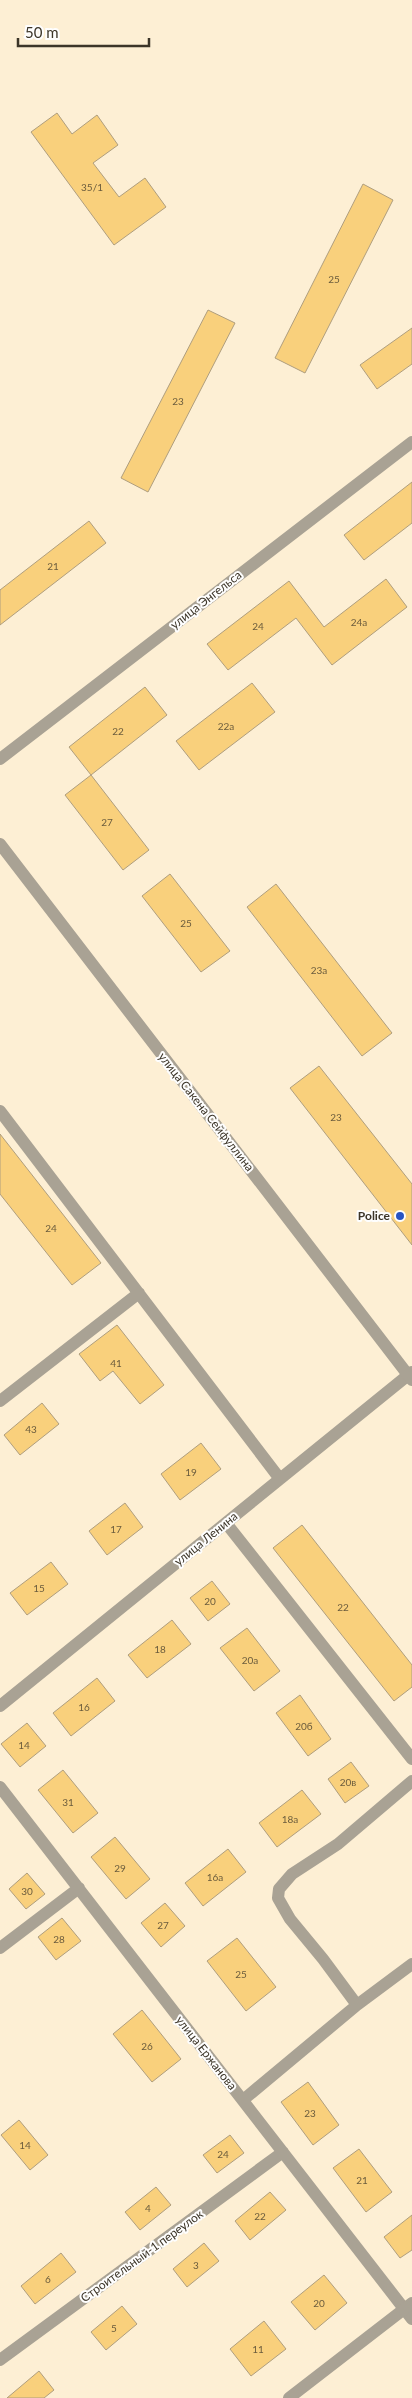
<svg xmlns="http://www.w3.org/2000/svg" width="412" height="2398" viewBox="0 0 412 2398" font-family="Lato,sans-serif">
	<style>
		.building { fill: #f9d07c; stroke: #af9e7e }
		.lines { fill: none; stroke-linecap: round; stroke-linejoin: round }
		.minor { stroke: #a9a294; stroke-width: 12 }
		.tertiary { stroke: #a9a294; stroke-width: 12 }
		.poi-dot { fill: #2954c3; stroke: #fefefe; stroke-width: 2 }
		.labels { text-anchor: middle; stroke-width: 4; stroke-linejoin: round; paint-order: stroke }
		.number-label { font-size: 10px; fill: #6b5c3d }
		.street-label { font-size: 12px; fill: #3c3528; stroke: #fefefe }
		.poi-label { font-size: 12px; font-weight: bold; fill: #3c3528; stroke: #fefefe; text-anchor: end }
	</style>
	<rect width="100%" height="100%" fill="#fdefd4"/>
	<path class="building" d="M 57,113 L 72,134 L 97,115 L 118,145 L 93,163 L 119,197 L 145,178 L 166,207 L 114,245 L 31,132 Z
		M 363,184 L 393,200 L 305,373 L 275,358 Z
		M 208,310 L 235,323 L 148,492 L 121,478 Z
		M 412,328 L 412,364 L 377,389 L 360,365 Z
		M 412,482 L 412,523 L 364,560 L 344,535 Z
		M 89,521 L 106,543 L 0,625 L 0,590 Z
		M 386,579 L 407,607 L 332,665 L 296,618 L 228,670 L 207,644 L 289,581 L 324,627 Z
		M 252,683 L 275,712 L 199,770 L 176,741 Z
		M 145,687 L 167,715 L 91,775 L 69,747 Z
		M 91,775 L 149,850 L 123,870 L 65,795 Z
		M 170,874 L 230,951 L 201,972 L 142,896 Z
		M 276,884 L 392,1033 L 362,1056 L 247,907 Z
		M 319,1066 L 412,1184 L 412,1245 L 290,1088 Z
		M 0,1134 L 101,1263 L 72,1285 L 0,1194 Z
		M 117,1325 L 164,1385 L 140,1404 L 113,1371 L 100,1381 L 79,1354 Z
		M 42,1403 L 59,1424 L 20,1455 L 4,1435 Z
		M 201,1443 L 221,1469 L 180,1500 L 161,1474 Z
		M 125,1503 L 143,1527 L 107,1555 L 89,1531 Z
		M 302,1525 L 412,1665 L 412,1687 L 394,1701 L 273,1548 Z
		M 51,1562 L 68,1584 L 27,1615 L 10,1593 Z
		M 212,1581 L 230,1604 L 208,1621 L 190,1598 Z
		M 172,1620 L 191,1644 L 147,1678 L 128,1655 Z
		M 247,1628 L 280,1671 L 254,1691 L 220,1648 Z
		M 97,1678 L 115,1701 L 71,1736 L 53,1713 Z
		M 300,1695 L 331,1739 L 308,1756 L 276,1713 Z
		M 27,1723 L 46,1746 L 20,1767 L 1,1744 Z
		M 351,1762 L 369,1786 L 345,1803 L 328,1779 Z
		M 63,1770 L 98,1813 L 73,1833 L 38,1790 Z
		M 302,1790 L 321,1814 L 277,1847 L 259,1823 Z
		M 115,1837 L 150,1879 L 126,1899 L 91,1857 Z
		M 228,1849 L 246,1872 L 203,1906 L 185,1883 Z
		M 27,1873 L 45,1894 L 26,1909 L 9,1889 Z
		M 165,1903 L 185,1926 L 161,1947 L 141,1923 Z
		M 62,1918 L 81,1941 L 56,1960 L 38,1937 Z
		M 237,1938 L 276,1987 L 246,2011 L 207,1961 Z
		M 142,2010 L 181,2059 L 152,2082 L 113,2034 Z
		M 308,2082 L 339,2125 L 313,2145 L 281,2102 Z
		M 19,2120 L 48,2155 L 30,2170 L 1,2135 Z
		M 230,2135 L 244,2153 L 217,2173 L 203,2155 Z
		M 359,2149 L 392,2192 L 366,2212 L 333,2168 Z
		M 156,2187 L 171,2205 L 140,2230 L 125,2212 Z
		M 270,2192 L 286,2210 L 250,2240 L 235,2221 Z
		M 412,2215 L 412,2250 L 400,2258 L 384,2237 Z
		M 204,2243 L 219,2261 L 187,2287 L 173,2269 Z
		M 61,2253 L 76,2272 L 35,2304 L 21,2286 Z
		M 324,2275 L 347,2303 L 315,2330 L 291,2302 Z
		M 122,2306 L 137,2324 L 106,2350 L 91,2332 Z
		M 264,2321 L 286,2349 L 251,2376 L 230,2349 Z
		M 39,2371 L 54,2390 L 44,2398 L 7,2398 Z"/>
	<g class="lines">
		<path class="minor" d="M 0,759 L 412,442
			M 0,1111 L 280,1479
			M 0,1401 L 139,1293
			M 226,1523 L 412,1759
			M 0,1706 L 412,1372
			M 0,1787 L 412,2319
			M 0,1948 L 79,1888
			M 357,2005 L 323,1959 L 290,1919 L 278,1898 L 279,1889 L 292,1874 L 338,1844 L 412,1781
			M 243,2100 L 357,2005 L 412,1964
			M 0,2360 L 283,2152"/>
		<path class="tertiary" d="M 0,844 L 412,1380
			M 289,2398 L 412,2303"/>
	</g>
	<circle class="poi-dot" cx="400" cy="1216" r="5"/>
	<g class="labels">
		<g class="number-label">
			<text x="92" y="191">35/1</text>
			<text x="334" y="283">25</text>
			<text x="178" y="405">23</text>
			<text x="53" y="570">21</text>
			<text x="359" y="626">24а</text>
			<text x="258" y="630">24</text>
			<text x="226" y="730">22а</text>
			<text x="118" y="735">22</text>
			<text x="107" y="826">27</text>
			<text x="186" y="927">25</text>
			<text x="319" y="974">23а</text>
			<text x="336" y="1121">23</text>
			<text x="51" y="1232">24</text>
			<text x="116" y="1367">41</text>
			<text x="31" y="1433">43</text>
			<text x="191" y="1476">19</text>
			<text x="116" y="1533">17</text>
			<text x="39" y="1592">15</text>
			<text x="210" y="1605">20</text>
			<text x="343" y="1611">22</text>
			<text x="160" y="1653">18</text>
			<text x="250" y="1664">20а</text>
			<text x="84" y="1711">16</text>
			<text x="304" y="1730">20б</text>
			<text x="24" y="1749">14</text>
			<text x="348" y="1786">20в</text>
			<text x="68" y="1806">31</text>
			<text x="290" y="1823">18а</text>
			<text x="120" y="1872">29</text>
			<text x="215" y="1881">16а</text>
			<text x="27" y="1895">30</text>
			<text x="163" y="1929">27</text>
			<text x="59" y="1943">28</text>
			<text x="241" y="1978">25</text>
			<text x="147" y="2050">26</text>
			<text x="310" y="2117">23</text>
			<text x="25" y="2149">14</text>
			<text x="223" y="2158">24</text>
			<text x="362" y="2184">21</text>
			<text x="148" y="2212">4</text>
			<text x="260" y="2220">22</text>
			<text x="196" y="2269">3</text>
			<text x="48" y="2283">6</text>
			<text x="319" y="2307">20</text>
			<text x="114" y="2332">5</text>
			<text x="258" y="2353">11</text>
		</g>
		<g class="street-label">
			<text transform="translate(206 600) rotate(-38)" y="4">улица Энгельса</text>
			<text transform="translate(206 1112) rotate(52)" y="4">улица Сакена Сейфуллина</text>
			<text transform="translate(206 1539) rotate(-39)" y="4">улица Ленина</text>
			<text transform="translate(206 2053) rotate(52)" y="4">улица Ержанова</text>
			<text transform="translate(142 2256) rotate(-36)" y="4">Строительный-1 переулок</text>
		</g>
		<g class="poi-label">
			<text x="390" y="1220">Police</text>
		</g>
	</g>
	<path d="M18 38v8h131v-8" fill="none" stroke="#3c3528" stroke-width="2.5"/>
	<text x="25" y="38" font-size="15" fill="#3c3528" stroke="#fefefe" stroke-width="4" paint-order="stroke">50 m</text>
</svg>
